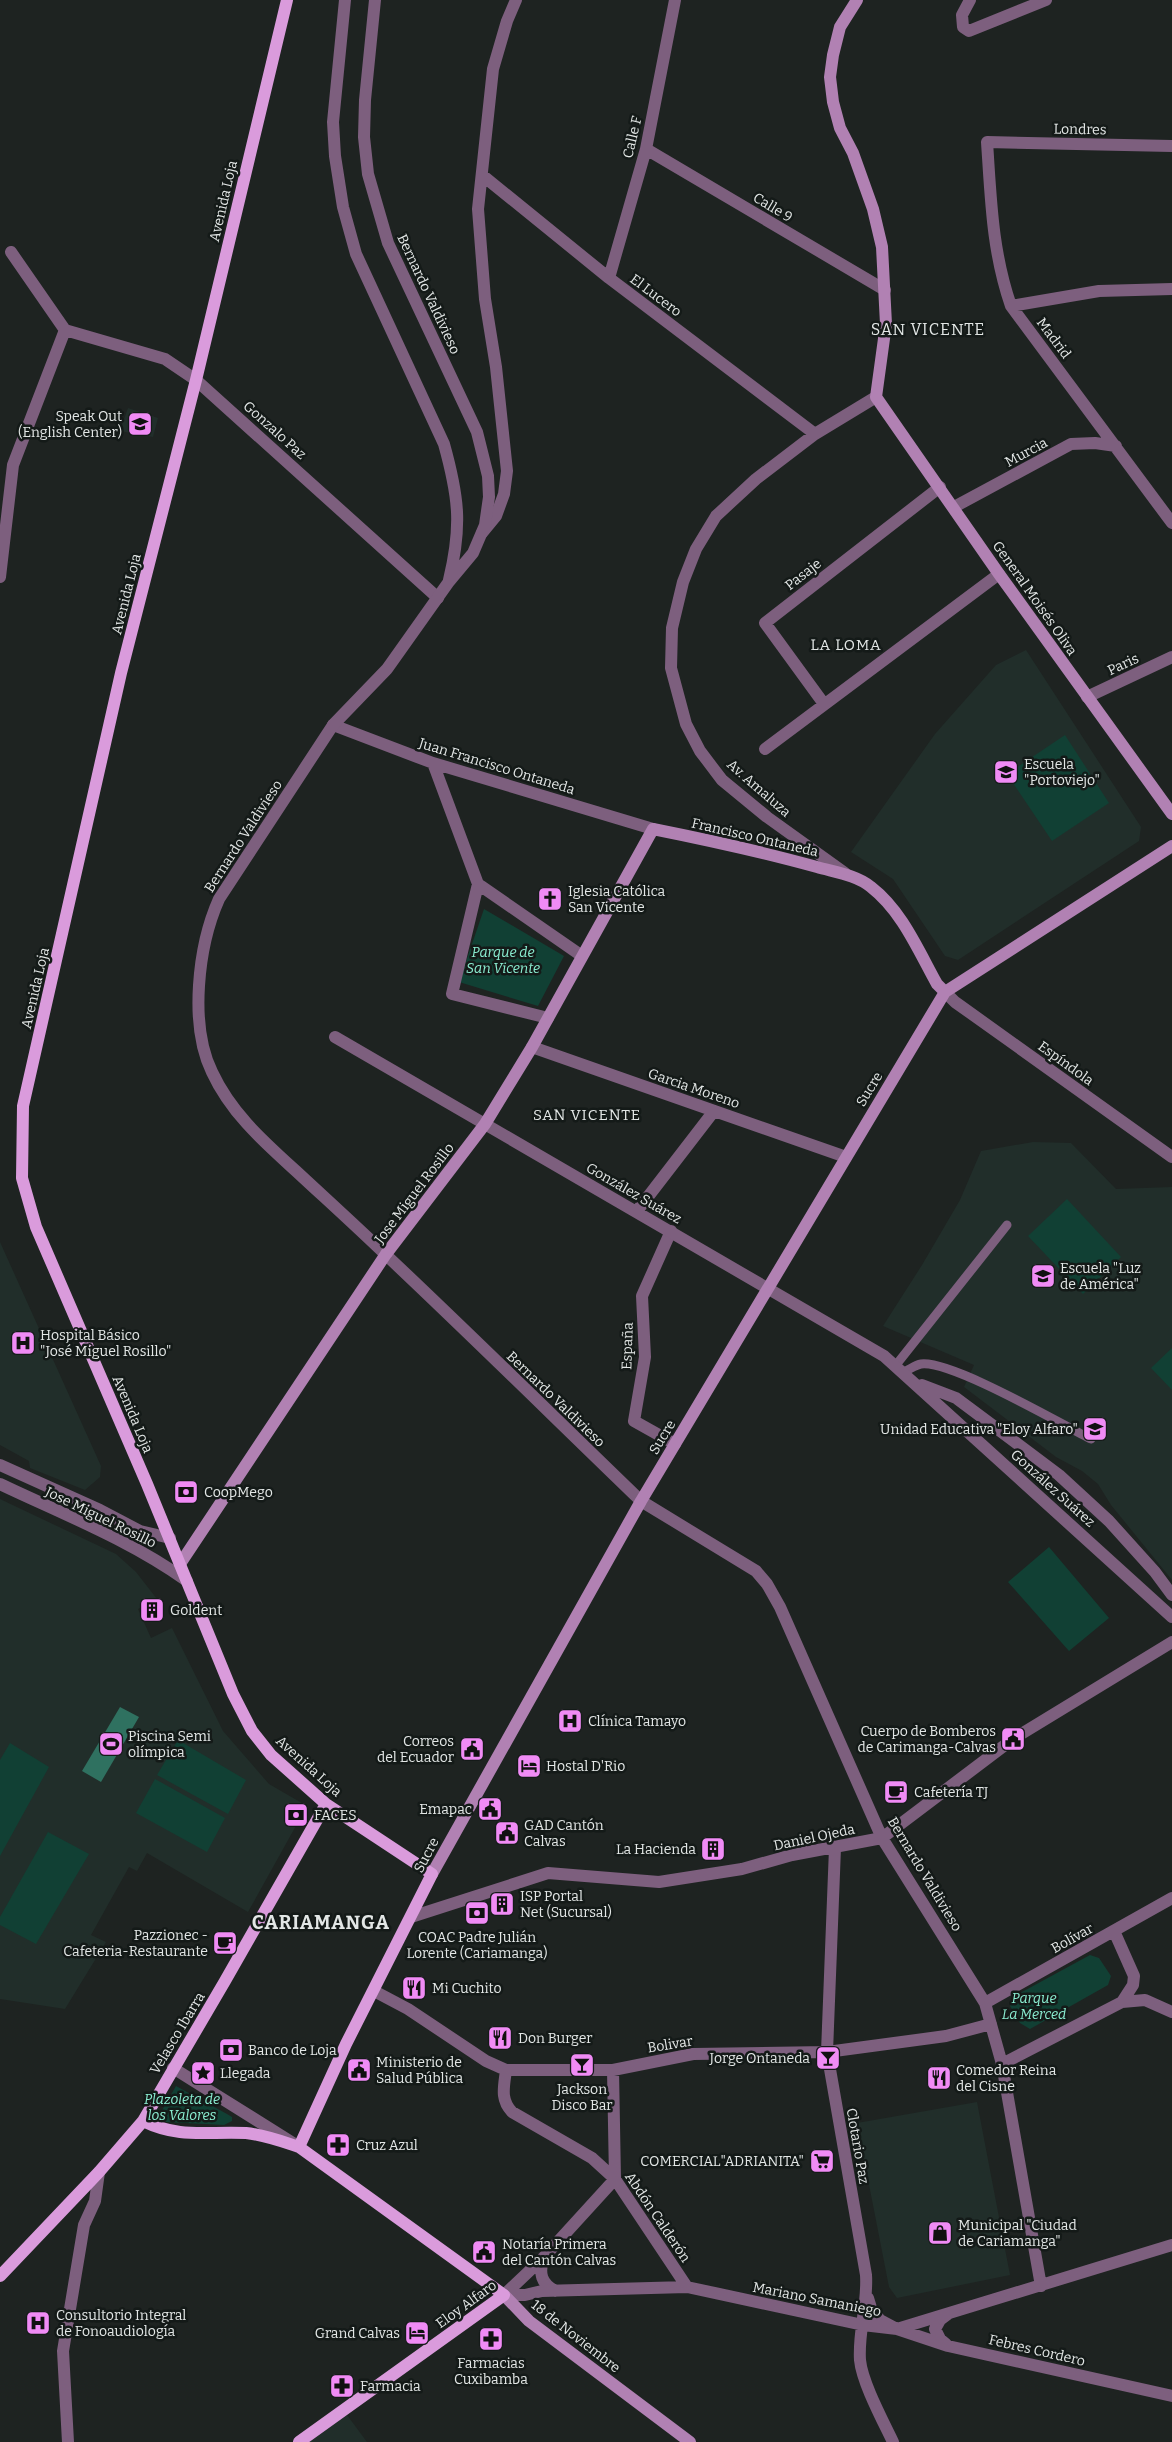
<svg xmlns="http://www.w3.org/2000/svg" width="1172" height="2442" viewBox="0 0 1172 2442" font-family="Bitter,serif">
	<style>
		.built { fill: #212e2a }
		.green { fill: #114034 }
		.water { fill: #2f7160 }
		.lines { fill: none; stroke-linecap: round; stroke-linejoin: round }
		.service { stroke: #7d5f7e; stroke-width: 9 }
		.pedestrian { stroke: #7d5f7e; stroke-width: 12 }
		.minor { stroke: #7d5f7e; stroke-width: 12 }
		.tertiary { stroke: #7d5f7e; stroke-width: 12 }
		.secondary { stroke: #b181b3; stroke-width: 12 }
		.primary { stroke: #da9bdc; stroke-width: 12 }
		.labels { text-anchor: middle; stroke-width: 5; stroke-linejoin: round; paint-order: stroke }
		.street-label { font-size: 14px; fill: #e3e7e6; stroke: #141a18 }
		.poi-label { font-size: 14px; fill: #e3e7e6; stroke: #141a18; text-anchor: start }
		.park-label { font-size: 14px; font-style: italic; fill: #8aedd1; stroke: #141a18 }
		.neighbourhood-label { font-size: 15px; letter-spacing: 1px; fill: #e3e7e6; stroke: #141a18 }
		.quarter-label { font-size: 16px; letter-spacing: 1px; fill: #e3e7e6; stroke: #141a18 }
		.district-label { font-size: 19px; font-weight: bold; letter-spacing: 1px; fill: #e3e7e6; stroke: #141a18 }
	</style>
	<rect width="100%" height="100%" fill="#1e2321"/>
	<path class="built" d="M 128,408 L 158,418 L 153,437 L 120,431 Z
		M 1026,650 L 1141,827 L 1139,841 L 958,960 L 945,956 L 893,879 L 851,852 L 935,734 L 996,665 Z
		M 1033,1142 L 1071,1143 L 1116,1189 L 1172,1187 L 1172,1580 L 1111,1505 L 1098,1484 L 1082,1471 L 1056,1457 L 964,1387 L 974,1365 L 883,1326 L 922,1265 L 960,1200 L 981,1151 Z
		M 0,1242 L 101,1466 L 100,1477 L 85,1490 L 30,1468 L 29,1461 L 0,1445 Z
		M 0,1499 L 116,1554 L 136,1572 L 157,1599 L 138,1609 L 151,1638 L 172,1628 L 223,1731 L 269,1784 L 307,1806 L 248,1912 L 147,1853 L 137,1871 L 129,1867 L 91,1935 L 106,1942 L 65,2009 L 0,1999 Z
		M 977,2102 L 1010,2275 L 897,2298 L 889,2287 L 857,2123 Z
		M 347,2415 L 367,2442 L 309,2442 Z"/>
	<path class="green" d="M 1065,735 L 1109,803 L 1052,841 L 1007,774 Z
		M 484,909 L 564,956 L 538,1006 L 459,982 Z
		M 1067,1199 L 1121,1257 L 1083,1294 L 1028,1236 Z
		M 1172,1348 L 1172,1390 L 1151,1368 Z
		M 1049,1547 L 1109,1618 L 1069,1651 L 1008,1582 Z
		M 178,1740 L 246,1780 L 228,1814 L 157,1775 Z
		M 10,1743 L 49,1767 L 0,1856 L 0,1760 Z
		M 155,1779 L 225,1818 L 207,1852 L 136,1813 Z
		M 48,1832 L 89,1854 L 36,1944 L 0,1925 L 0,1917 Z
		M 1090,1955 L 1099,1958 L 1111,1976 L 1108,1985 L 1030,2029 L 1020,2023 L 1010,2006 L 1013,1997 Z
		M 176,2086 L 227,2114 L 232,2117 L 232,2121 L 224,2125 L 166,2122 L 161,2117 L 161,2112 Z"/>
	<path class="water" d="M 120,1707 L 139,1717 L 101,1782 L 82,1771 Z"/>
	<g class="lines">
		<path class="service" d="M 896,1365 L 1007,1225
			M 903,1372 C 909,1370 915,1365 921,1364 C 951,1360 1059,1423 1091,1439"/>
		<path class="pedestrian" d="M 671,1231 L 642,1296 L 645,1357 L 634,1421 L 675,1444"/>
		<path class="minor" d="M 970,0 L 962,15 L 963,27 L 969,31 L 1046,0
			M 1172,146 L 987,142 C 991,200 992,251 1011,306 L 1172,523
			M 646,149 L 885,290
			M 482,175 L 609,278 L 815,434
			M 609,278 L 646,149 L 675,0
			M 1011,306 L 1099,291 L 1172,289
			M 65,330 L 165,359 L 196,380 L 438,598
			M 954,507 L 1071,444 L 1095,443 L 1116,446
			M 482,533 L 496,516 L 504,494 L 507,471 L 496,367 L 485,299 L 478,209 L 493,69 L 507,21 L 516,0
			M 0,577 L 13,465 L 65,330 L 11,252
			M 1087,697 L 1172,657
			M 824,704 L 765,623 L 940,487
			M 333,725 L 433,763 L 653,829
			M 765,749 L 999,574
			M 433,763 L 478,884
			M 845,873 L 767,817 L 722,780 L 700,751 L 686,724 L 671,668 L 672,628 L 683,582 L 696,549 L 716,516 L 756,479 L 815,434 L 876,397
			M 945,992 L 955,1002 L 1172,1157
			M 548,1018 L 452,994 L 478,884 L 582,956
			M 335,1037 L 884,1356 L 1172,1617
			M 532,1047 L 846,1157
			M 637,1211 L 714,1111
			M 922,1385 L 956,1398 L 1059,1475 L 1109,1521 L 1155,1572 L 1172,1595
			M 641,1501 L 756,1571 L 767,1584 L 780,1607 L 882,1838 L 985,2003 L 1002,2064 L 1041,2286
			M 835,1848 L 827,2052 L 866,2275 C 868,2304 858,2332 860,2360 C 862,2382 883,2421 893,2442
			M 411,1917 L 548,1873 L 659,1882 L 742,1869 L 792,1855 L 882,1838 L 1013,1739 L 1172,1642
			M 1114,1931 L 1134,1976 L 1133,1985 L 1122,2002
			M 374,1991 L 408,2009 L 486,2061 L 506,2070 L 613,2070 L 693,2054 L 827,2052 L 946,2036 L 991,2024
			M 985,2003 L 1172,1898
			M 1002,2064 L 1122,2002 L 1145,2000 L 1172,2012
			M 173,2068 L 293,2143
			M 506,2070 C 504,2087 500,2099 512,2112 L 592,2158 L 615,2179 L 687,2287
			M 543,2258 C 539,2274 541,2283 555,2291
			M 504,2295 L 525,2295 L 542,2291 L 687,2287 L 863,2325 L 897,2329 L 1172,2245
			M 504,2295 L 543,2258 L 615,2179 L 613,2070
			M 868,2298 L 871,2308 L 880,2320 L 897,2329 L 948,2346 L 1172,2396
			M 946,2344 L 940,2339 L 935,2329 L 940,2320 L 948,2314
			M 68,2442 L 63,2351 L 84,2225 L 95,2201 L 99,2172"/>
		<path class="tertiary" d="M 345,0 L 333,122 L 335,156 L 343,207 L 356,254 L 444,444 C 459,498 462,526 449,580
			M 375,0 L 365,100 L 364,137 L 368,174 L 388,243 L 477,432 L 488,476 L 489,497 L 485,525 L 473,553 L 448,583 L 387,669 L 333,725 L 219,899 C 198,946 189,1025 212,1072 C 231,1113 263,1141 296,1171 C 325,1198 356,1226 385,1254 C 471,1335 556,1419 641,1501
			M 0,1465 L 100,1510 L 140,1531 L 170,1538
			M 0,1484 C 63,1514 130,1540 187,1581"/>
		<path class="secondary" d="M 857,0 L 840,27 L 833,55 L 830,77 L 833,102 L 840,128 L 853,153 L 873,209 L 882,247 L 886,324 L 876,397 L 999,574 L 1172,814
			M 180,1564 L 386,1254 L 485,1124 L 532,1047 L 653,829 C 708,840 763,852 817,867 C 834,872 857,875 871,887 C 902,911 918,950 937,984 L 945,992
			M 432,1874 L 641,1501 L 945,992 L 1172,846
			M 504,2295 L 529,2321 L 690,2442"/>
		<path class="primary" d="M 287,0 L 196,380 L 121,673 L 23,1106 L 22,1178 L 36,1227 L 147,1484 L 233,1694 L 252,1731 L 271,1755 L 326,1804 L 432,1874 L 346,2044 L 299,2147
			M 143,2121 C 180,2139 207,2131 246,2133 C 265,2135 281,2141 299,2147 L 504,2295 L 299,2442
			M 0,2276 L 99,2172 L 143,2121 L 225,1981 L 326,1804"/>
	</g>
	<defs>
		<symbol id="school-square" viewBox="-11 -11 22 22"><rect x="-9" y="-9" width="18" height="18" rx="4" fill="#f08bf5" stroke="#141a18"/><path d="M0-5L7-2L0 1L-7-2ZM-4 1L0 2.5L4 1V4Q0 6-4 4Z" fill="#111"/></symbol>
		<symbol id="church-square" viewBox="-11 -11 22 22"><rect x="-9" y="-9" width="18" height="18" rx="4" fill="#f08bf5" stroke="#141a18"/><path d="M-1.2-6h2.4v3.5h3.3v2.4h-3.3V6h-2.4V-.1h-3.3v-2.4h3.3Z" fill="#111"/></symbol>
		<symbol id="hospital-square" viewBox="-11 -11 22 22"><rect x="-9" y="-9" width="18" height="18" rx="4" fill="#f08bf5" stroke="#141a18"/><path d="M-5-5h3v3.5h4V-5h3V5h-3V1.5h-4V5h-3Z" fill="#111"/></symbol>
		<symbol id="bank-square" viewBox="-11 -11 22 22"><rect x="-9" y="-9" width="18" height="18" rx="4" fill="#f08bf5" stroke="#141a18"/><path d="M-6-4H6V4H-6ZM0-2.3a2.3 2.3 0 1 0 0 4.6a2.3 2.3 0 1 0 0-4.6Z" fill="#111"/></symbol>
		<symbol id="building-square" viewBox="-11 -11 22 22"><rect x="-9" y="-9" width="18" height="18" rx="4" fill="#f08bf5" stroke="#141a18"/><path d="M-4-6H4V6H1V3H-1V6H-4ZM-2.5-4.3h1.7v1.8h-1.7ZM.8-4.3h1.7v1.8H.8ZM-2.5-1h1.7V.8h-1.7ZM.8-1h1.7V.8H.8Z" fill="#111"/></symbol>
		<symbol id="civic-square" viewBox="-11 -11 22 22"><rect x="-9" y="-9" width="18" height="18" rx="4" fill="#f08bf5" stroke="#141a18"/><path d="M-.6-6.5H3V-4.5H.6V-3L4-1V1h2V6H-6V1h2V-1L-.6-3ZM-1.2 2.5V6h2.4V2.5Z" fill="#111"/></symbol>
		<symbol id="stadium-square" viewBox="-11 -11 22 22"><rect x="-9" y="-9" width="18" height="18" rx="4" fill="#f08bf5" stroke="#141a18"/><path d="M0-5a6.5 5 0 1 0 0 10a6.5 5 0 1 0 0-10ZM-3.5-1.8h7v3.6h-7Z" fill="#111"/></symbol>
		<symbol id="hotel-square" viewBox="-11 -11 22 22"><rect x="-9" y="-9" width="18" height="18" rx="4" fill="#f08bf5" stroke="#141a18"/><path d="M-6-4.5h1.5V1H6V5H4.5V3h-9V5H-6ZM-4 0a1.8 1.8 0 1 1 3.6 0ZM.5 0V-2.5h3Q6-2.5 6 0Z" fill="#111"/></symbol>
		<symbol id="cafe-square" viewBox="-11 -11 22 22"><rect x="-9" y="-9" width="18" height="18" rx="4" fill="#f08bf5" stroke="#141a18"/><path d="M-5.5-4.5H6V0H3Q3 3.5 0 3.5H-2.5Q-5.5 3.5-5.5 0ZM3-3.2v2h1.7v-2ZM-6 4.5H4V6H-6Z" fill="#111"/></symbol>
		<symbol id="restaurant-square" viewBox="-11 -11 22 22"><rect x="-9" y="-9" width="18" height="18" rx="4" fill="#f08bf5" stroke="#141a18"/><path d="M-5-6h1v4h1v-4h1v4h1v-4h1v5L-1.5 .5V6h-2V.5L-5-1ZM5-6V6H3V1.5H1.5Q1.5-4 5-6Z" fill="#111"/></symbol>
		<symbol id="bar-square" viewBox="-11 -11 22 22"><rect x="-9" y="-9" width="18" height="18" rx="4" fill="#f08bf5" stroke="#141a18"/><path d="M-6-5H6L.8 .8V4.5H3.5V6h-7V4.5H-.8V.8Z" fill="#111"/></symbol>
		<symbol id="sight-square" viewBox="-11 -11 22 22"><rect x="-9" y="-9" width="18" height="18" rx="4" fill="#f08bf5" stroke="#141a18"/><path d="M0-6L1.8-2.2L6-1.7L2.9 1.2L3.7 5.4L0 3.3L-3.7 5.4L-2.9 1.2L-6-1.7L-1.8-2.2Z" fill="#111"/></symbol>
		<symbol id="pharmacy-square" viewBox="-11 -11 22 22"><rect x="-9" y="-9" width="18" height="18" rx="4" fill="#f08bf5" stroke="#141a18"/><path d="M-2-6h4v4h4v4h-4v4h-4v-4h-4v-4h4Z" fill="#111"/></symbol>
		<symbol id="supermarket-square" viewBox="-11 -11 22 22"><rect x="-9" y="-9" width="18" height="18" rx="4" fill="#f08bf5" stroke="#141a18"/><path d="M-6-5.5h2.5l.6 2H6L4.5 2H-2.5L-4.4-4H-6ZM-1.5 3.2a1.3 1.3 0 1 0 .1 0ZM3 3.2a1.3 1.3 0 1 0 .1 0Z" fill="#111"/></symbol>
		<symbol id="shop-square" viewBox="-11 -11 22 22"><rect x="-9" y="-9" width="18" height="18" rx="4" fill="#f08bf5" stroke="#141a18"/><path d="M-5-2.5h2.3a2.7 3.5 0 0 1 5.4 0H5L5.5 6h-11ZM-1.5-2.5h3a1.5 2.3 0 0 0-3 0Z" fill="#111"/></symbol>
	</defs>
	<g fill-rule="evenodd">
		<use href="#school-square" x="126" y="410" width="28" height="28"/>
		<use href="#school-square" x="992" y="758" width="28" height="28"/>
		<use href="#church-square" x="536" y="885" width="28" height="28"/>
		<use href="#school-square" x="1029" y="1262" width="28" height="28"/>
		<use href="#hospital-square" x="9" y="1329" width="28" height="28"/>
		<use href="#school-square" x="1081" y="1415" width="28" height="28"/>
		<use href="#bank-square" x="172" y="1478" width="28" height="28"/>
		<use href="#building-square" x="138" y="1596" width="28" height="28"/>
		<use href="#hospital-square" x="556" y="1707" width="28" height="28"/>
		<use href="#civic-square" x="999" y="1725" width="28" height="28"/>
		<use href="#stadium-square" x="97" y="1730" width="28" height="28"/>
		<use href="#civic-square" x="458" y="1735" width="28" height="28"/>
		<use href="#hotel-square" x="515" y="1752" width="28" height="28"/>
		<use href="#cafe-square" x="882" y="1778" width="28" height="28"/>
		<use href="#civic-square" x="476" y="1795" width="28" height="28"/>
		<use href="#bank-square" x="282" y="1801" width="28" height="28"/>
		<use href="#civic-square" x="493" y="1819" width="28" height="28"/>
		<use href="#building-square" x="699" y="1835" width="28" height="28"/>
		<use href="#building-square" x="488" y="1890" width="28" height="28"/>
		<use href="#bank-square" x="463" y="1899" width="28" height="28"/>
		<use href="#cafe-square" x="211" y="1929" width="28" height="28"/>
		<use href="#restaurant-square" x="400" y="1974" width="28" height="28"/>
		<use href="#restaurant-square" x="486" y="2024" width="28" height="28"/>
		<use href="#bank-square" x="217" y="2036" width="28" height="28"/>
		<use href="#bar-square" x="814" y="2044" width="28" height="28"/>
		<use href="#bar-square" x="568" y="2051" width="28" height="28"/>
		<use href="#civic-square" x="345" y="2056" width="28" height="28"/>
		<use href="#sight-square" x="189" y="2059" width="28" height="28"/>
		<use href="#restaurant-square" x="925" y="2064" width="28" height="28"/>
		<use href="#pharmacy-square" x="324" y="2131" width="28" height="28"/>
		<use href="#supermarket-square" x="808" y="2147" width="28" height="28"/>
		<use href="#shop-square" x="926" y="2219" width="28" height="28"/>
		<use href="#civic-square" x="470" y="2238" width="28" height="28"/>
		<use href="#hospital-square" x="24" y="2309" width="28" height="28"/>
		<use href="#hotel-square" x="403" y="2319" width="28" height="28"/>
		<use href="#pharmacy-square" x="477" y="2325" width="28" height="28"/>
		<use href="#pharmacy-square" x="328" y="2372" width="28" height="28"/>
	</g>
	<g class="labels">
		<g class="street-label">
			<text transform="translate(1080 129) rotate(1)" y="5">Londres</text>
			<text transform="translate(632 137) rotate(-77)" y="5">Calle F</text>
			<text transform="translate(223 201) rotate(-77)" y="5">Avenida Loja</text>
			<text transform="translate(773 207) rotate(31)" y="5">Calle 9</text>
			<text transform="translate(429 294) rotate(65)" y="5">Bernardo Valdivieso</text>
			<text transform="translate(656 295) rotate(37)" y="5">El Lucero</text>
			<text transform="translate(1054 338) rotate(53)" y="5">Madrid</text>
			<text transform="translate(275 430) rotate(42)" y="5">Gonzalo Paz</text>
			<text transform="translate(1026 452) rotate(-28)" y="5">Murcia</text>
			<text transform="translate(803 574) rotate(-38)" y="5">Pasaje</text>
			<text transform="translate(126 594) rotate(-76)" y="5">Avenida Loja</text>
			<text transform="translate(1035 598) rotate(55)" y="5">General Moisés Oliva</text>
			<text transform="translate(1123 664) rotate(-25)" y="5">Paris</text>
			<text transform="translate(497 766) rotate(17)" y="5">Juan Francisco Ontaneda</text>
			<text transform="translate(759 788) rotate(41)" y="5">Av. Amaluza</text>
			<text transform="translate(243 836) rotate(-57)" y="5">Bernardo Valdivieso</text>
			<text transform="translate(755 837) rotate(13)" y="5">Francisco Ontaneda</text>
			<text transform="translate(35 988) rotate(-77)" y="5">Avenida Loja</text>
			<text transform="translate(1066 1063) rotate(36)" y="5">Espíndola</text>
			<text transform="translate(694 1088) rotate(19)" y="5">Garcia Moreno</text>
			<text transform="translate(869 1089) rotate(-59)" y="5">Sucre</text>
			<text transform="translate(414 1193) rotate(-53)" y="5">Jose Miguel Rosillo</text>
			<text transform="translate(634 1193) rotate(30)" y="5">González Suárez</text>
			<text transform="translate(627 1346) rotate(-88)" y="5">España</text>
			<text transform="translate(556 1399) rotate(44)" y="5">Bernardo Valdivieso</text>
			<text transform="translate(133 1414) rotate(67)" y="5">Avenida Loja</text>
			<text transform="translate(662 1437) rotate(-59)" y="5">Sucre</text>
			<text transform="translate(1053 1488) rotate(42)" y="5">González Suárez</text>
			<text transform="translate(101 1517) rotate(26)" y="5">Jose Miguel Rosillo</text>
			<text transform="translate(309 1766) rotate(42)" y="5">Avenida Loja</text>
			<text transform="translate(814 1837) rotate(-12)" y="5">Daniel Ojeda</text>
			<text transform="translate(426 1855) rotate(-62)" y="5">Sucre</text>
			<text transform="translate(925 1874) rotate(59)" y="5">Bernardo Valdivieso</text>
			<text transform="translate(1072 1938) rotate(-29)" y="5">Bolívar</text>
			<text transform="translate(177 2033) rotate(-59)" y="5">Velasco Ibarra</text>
			<text transform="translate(670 2044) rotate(-9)" y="5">Bolivar</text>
			<text transform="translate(858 2146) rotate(80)" y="5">Clotario Paz</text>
			<text transform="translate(658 2217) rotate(56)" y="5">Abdón Calderón</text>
			<text transform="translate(817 2299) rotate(11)" y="5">Mariano Samaniego</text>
			<text transform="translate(466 2304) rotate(-36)" y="5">Eloy Alfaro</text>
			<text transform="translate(576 2336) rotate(38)" y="5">18 de Noviembre</text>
			<text transform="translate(1037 2350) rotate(13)" y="5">Febres Cordero</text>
		</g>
		<g class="poi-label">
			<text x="122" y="421" text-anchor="end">Speak Out<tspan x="122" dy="16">(English Center)</tspan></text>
			<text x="1024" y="769">Escuela<tspan x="1024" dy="16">"Portoviejo"</tspan></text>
			<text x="568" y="896">Iglesia Católica<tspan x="568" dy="16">San Vicente</tspan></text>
			<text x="1060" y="1273">Escuela "Luz<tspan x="1060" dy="16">de América"</tspan></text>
			<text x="40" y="1340">Hospital Básico<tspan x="40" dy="16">"José Miguel Rosillo"</tspan></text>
			<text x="1078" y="1434" text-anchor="end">Unidad Educativa "Eloy Alfaro"</text>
			<text x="204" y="1497">CoopMego</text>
			<text x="170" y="1615">Goldent</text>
			<text x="588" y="1726">Clínica Tamayo</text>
			<text x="996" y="1736" text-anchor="end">Cuerpo de Bomberos<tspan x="996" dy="16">de Carimanga-Calvas</tspan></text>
			<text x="128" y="1741">Piscina Semi<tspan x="128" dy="16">olímpica</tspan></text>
			<text x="454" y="1746" text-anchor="end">Correos<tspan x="454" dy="16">del Ecuador</tspan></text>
			<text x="546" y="1771">Hostal D'Rio</text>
			<text x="914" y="1797">Cafetería TJ</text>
			<text x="472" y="1814" text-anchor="end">Emapac</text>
			<text x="314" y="1820">FACES</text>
			<text x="524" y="1830">GAD Cantón<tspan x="524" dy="16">Calvas</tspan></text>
			<text x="696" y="1854" text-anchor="end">La Hacienda</text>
			<text x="520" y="1901">ISP Portal<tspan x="520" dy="16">Net (Sucursal)</tspan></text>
			<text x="208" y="1940" text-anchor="end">Pazzionec -<tspan x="208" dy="16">Cafeteria-Restaurante</tspan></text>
			<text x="477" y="1942" text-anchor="middle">COAC Padre Julián<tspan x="477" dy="16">Lorente (Cariamanga)</tspan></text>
			<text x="432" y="1993">Mi Cuchito</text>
			<text x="518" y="2043">Don Burger</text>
			<text x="248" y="2055">Banco de Loja</text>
			<text x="810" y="2063" text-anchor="end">Jorge Ontaneda</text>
			<text x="376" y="2067">Ministerio de<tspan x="376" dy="16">Salud Pública</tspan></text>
			<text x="956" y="2075">Comedor Reina<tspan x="956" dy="16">del Cisne</tspan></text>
			<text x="220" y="2078">Llegada</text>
			<text x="582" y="2094" text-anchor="middle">Jackson<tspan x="582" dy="16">Disco Bar</tspan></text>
			<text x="356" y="2150">Cruz Azul</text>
			<text x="804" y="2166" text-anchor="end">COMERCIAL"ADRIANITA"</text>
			<text x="958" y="2230">Municipal "Ciudad<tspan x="958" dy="16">de Cariamanga"</tspan></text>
			<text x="502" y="2249">Notaría Primera<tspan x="502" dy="16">del Cantón Calvas</tspan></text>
			<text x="56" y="2320">Consultorio Integral<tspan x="56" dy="16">de Fonoaudiología</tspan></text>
			<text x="400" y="2338" text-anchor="end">Grand Calvas</text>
			<text x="491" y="2368" text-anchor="middle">Farmacias<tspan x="491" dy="16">Cuxibamba</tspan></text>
			<text x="360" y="2391">Farmacia</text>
		</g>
		<g class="park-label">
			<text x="503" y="957">Parque de<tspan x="503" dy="16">San Vicente</tspan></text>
			<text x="1034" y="2003">Parque<tspan x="1034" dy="16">La Merced</tspan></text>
			<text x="182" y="2104">Plazoleta de<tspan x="182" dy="16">los Valores</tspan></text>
		</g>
		<g class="neighbourhood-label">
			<text x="846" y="650">LA LOMA</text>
			<text x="587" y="1120">SAN VICENTE</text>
		</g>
		<g class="quarter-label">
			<text x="928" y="335">SAN VICENTE</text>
		</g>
		<g class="district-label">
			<text x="321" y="1929">CARIAMANGA</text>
		</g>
	</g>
</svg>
